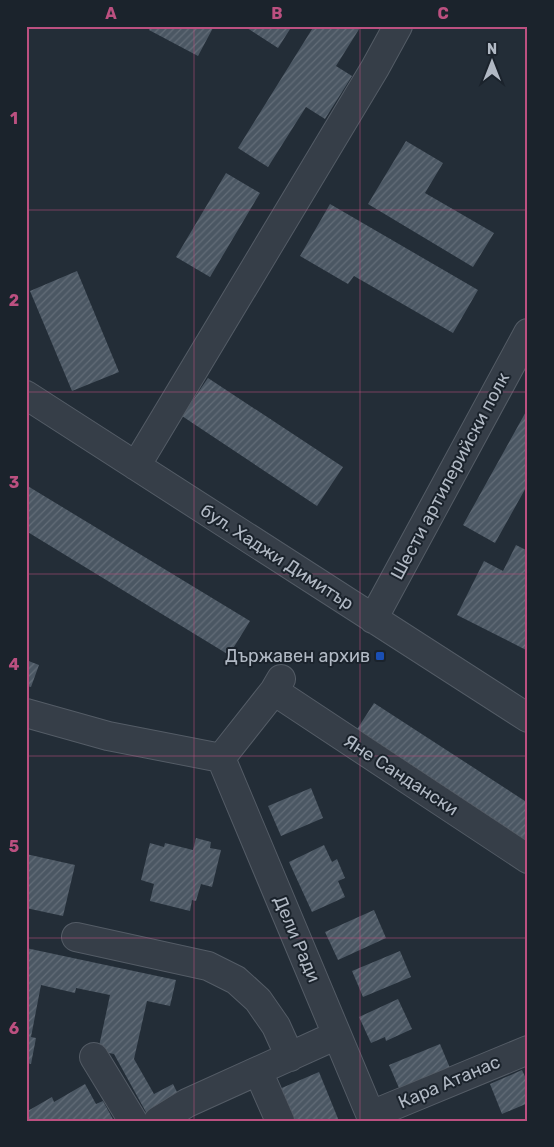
<svg xmlns="http://www.w3.org/2000/svg" width="554" height="1147" viewBox="0 0 554 1147" font-family="Rubik,sans-serif">
	<style>
		.building { fill: url(#building-hatch) }
		.lines { fill: none; stroke-linecap: round; stroke-linejoin: round }
		.minor-casing { stroke: #545c66; stroke-width: 30 }
		.minor { stroke: #363e48; stroke-width: 28 }
		.grid { fill: none; stroke: #bc5080; stroke-width: 1; stroke-opacity: 0.55 }
		.transit-dot { fill: #1a4fb4; stroke: #1b232c; stroke-width: 2 }
		.labels { text-anchor: middle; stroke-width: 4; stroke-linejoin: round; paint-order: stroke }
		.street-label { font-size: 18px; fill: #b1b9c4; stroke: #1b232c }
		.poi-label { font-size: 18px; fill: #b1b9c4; stroke: #1b232c; text-anchor: end }
		.neatline { fill: none; stroke: #bc5080; stroke-width: 2 }
		.grid-label { font-size: 16px; text-anchor: middle; font-weight: bold; fill: #bc5080 }
	</style>
	<defs>
		<pattern id="building-hatch" width="6" height="6" patternUnits="userSpaceOnUse" patternTransform="scale(1.25)"><rect width="6" height="6" fill="#4b5763"/><path d="M-1 1l2-2M0 6l6-6M5 7l2-2" fill="none" stroke="#636d78"/></pattern>
	</defs>
	<rect width="100%" height="100%" fill="#232d37"/>
	<path class="building" d="M 151,26 L 214,26 L 198,56 L 149,30 Z
		M 244,26 L 292,26 L 278,48 Z
		M 314,26 L 361,26 L 336,66 L 352,76 L 325,119 L 306,107 L 268,167 L 238,148 Z
		M 406,141 L 443,163 L 425,193 L 494,233 L 473,267 L 368,204 Z
		M 226,173 L 260,193 L 210,277 L 176,257 Z
		M 330,204 L 478,290 L 453,333 L 354,276 L 348,284 L 300,256 Z
		M 77,271 L 119,372 L 72,391 L 30,291 Z
		M 208,378 L 343,467 L 317,506 L 182,416 Z
		M 528,408 L 528,484 L 495,543 L 463,525 Z
		M 26,485 L 250,621 L 229,655 L 26,531 Z
		M 516,545 L 528,551 L 528,651 L 457,615 L 484,561 L 503,571 Z
		M 26,660 L 39,665 L 31,687 L 26,686 Z
		M 374,703 L 528,803 L 528,848 L 354,734 Z
		M 311,788 L 323,818 L 281,836 L 268,806 Z
		M 196,838 L 211,842 L 210,848 L 221,850 L 212,887 L 201,884 L 196,901 L 192,900 L 190,911 L 150,901 L 154,884 L 141,880 L 150,843 L 164,847 L 165,843 L 193,850 Z
		M 324,845 L 332,862 L 337,859 L 345,878 L 338,881 L 345,897 L 312,912 L 289,862 Z
		M 26,854 L 75,865 L 63,916 L 26,908 Z
		M 374,910 L 386,938 L 338,960 L 325,932 Z
		M 26,948 L 176,980 L 170,1006 L 147,1001 L 134,1059 L 154,1094 L 173,1084 L 179,1096 L 147,1114 L 114,1054 L 98,1051 L 110,995 L 76,988 L 75,993 L 41,985 L 31,1037 L 36,1038 L 31,1064 L 26,1063 Z
		M 400,951 L 411,977 L 363,997 L 352,971 Z
		M 398,999 L 412,1029 L 386,1041 L 385,1037 L 371,1043 L 359,1017 Z
		M 440,1044 L 450,1068 L 399,1088 L 389,1065 Z
		M 522,1070 L 528,1083 L 528,1103 L 502,1114 L 490,1084 Z
		M 319,1072 L 339,1121 L 287,1121 L 270,1093 Z
		M 85,1084 L 96,1104 L 103,1101 L 114,1121 L 26,1121 L 26,1112 L 52,1097 L 54,1102 Z"/>
	<g class="lines">
		<defs>
			<path id="minor" d="M 26,395 L 528,718
				M 136,466 L 375,68 L 398,26
				M 373,619 L 528,333
				M 274,691 L 528,859
				M 26,713 L 108,736 L 221,758
				M 221,758 L 373,1121
				M 221,758 L 274,691 L 281,679
				M 76,937 L 208,966 L 236,980 L 258,1000 L 276,1026 L 290,1057
				M 94,1057 L 133,1121
				M 258,1071 L 280,1121
				M 371,1115 L 528,1050
				M 158,1121 L 187,1103 L 337,1035"/>
		</defs>
		<use href="#minor" class="minor-casing"/>
		<use href="#minor" class="minor"/>
	</g>
	<path class="grid" d="M 194,26 L 194,1121M 360,26 L 360,1121M 26,210 L 528,210M 26,392 L 528,392M 26,574 L 528,574M 26,756 L 528,756M 26,938 L 528,938"/>
	<rect class="transit-dot" x="375" y="651" width="10" height="10" rx="2.5"/>
	<g class="labels">
		<g class="street-label">
			<text transform="translate(450 476) rotate(-62)" y="6">Шести артилерийски полк</text>
			<text transform="translate(277 557) rotate(33)" y="6">бул. Хаджи Димитър</text>
			<text transform="translate(401 775) rotate(33)" y="6">Яне Сандански</text>
			<text transform="translate(297 939) rotate(67)" y="6">Дели Ради</text>
			<text transform="translate(449 1082) rotate(-23)" y="6">Кара Атанас</text>
		</g>
		<g class="poi-label">
			<text x="370" y="662">Държавен архив</text>
		</g>
	</g>
	<rect width="554" height="1147" fill="none" stroke="#1b232c" stroke-width="55"/>
	<g transform="translate(492 62)" stroke="#1b232c" stroke-width="4" paint-order="stroke">
	<path d="M0-4L9 19L0 12L-9 19Z" fill="#b1b9c4"/>
	<text y="-8" font-size="14" font-weight="bold" text-anchor="middle" fill="#b1b9c4">N</text>
	</g>
	<rect x="28" y="28" width="498" height="1092" class="neatline"/>
	<g class="grid-label">
		<text x="111" y="19">A</text>
		<text x="277" y="19">B</text>
		<text x="443" y="19">C</text>
		<text x="14" y="124">1</text>
		<text x="14" y="306">2</text>
		<text x="14" y="488">3</text>
		<text x="14" y="670">4</text>
		<text x="14" y="852">5</text>
		<text x="14" y="1034">6</text>
	</g>
</svg>
